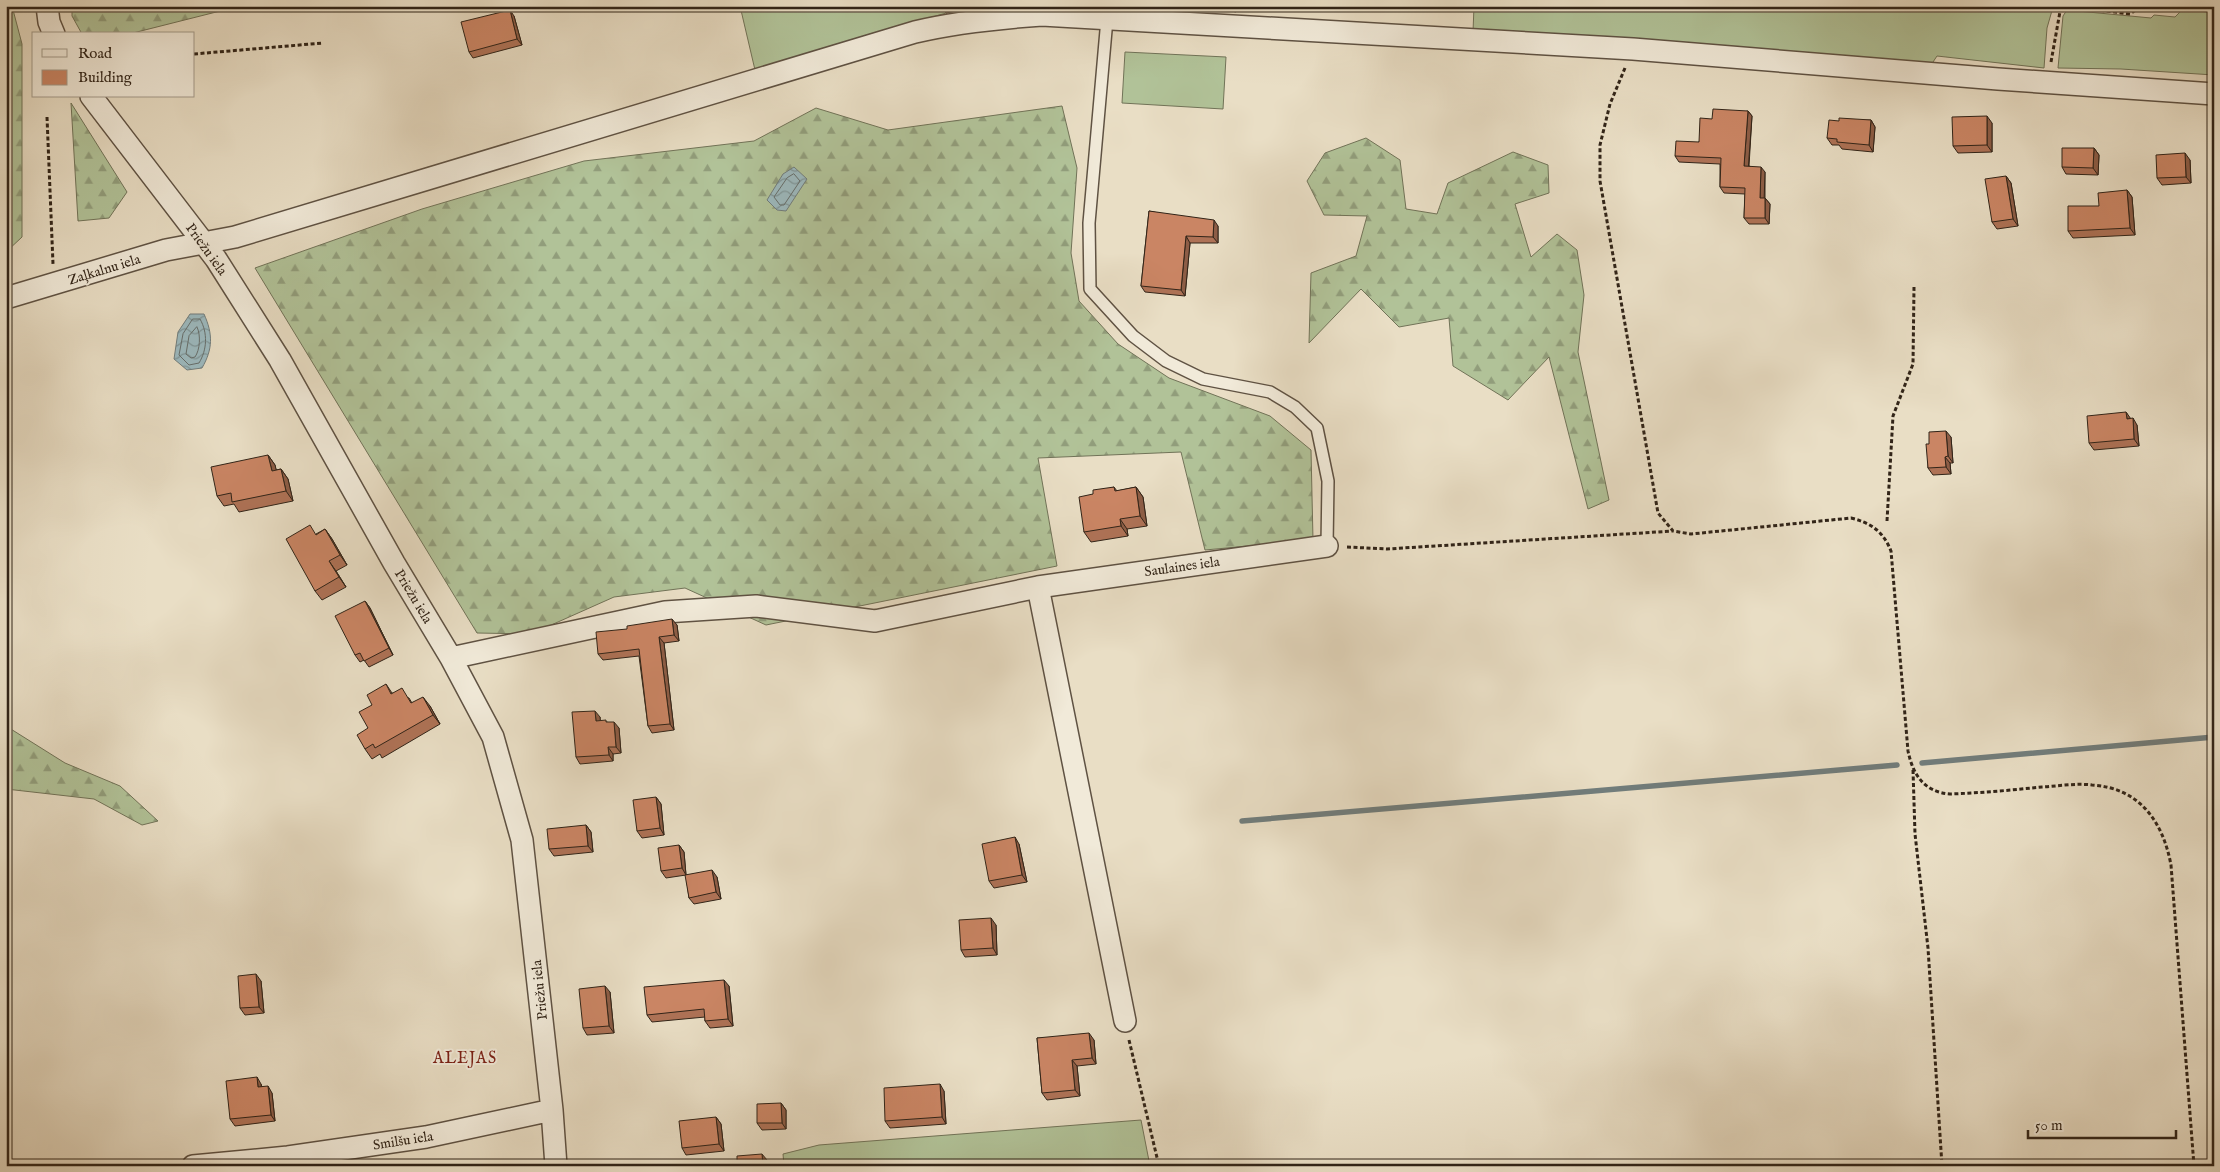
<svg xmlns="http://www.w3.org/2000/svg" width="2220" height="1172" viewBox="0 0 2220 1172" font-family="'IM FELL English',serif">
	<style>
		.grass { fill: #b1c298; stroke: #717358 }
		.forest { fill: url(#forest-firs); stroke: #717358 }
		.water { fill: url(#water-waves); stroke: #717d7c }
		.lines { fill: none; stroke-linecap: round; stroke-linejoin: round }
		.shore { stroke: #666e6b; stroke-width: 1 }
		.stream { stroke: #717d7c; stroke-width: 5.5 }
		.service-casing { stroke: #5f5243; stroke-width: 14 }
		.minor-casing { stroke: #5f5243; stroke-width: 24 }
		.path { stroke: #312418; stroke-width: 3; stroke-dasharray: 4 2.5; stroke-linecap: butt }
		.service { stroke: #f1ead9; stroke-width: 11 }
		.minor { stroke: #f1ead9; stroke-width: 21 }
		.wall { fill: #ae7256; stroke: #312418 }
		.shaded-wall { fill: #8d5d46; stroke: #312418 }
		.building { fill: #ca8564; stroke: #312418 }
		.labels { text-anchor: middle; stroke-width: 4; stroke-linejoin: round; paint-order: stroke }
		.street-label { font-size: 14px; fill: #312418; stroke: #f1ead9 }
		.quarter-label { font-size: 16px; letter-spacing: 1px; fill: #7a1f14; stroke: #f1ead9 }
	</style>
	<defs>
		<pattern id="forest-firs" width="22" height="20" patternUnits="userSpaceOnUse" patternTransform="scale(1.25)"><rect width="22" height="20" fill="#b1c298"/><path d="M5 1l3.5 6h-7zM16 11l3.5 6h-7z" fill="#919d7b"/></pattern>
		<pattern id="water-waves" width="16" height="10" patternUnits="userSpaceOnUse" patternTransform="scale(1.25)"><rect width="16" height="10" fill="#9cb9be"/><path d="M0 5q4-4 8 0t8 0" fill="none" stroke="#809699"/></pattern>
	</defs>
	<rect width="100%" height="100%" fill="#e9dec5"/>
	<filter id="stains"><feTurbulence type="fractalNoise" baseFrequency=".004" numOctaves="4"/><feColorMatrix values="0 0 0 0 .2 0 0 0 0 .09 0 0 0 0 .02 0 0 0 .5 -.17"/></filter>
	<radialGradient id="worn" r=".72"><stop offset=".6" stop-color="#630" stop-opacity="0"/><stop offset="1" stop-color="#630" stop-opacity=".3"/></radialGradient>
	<path class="grass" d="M 740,6 L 1108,6 L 967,9 L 946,13 L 755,70 Z
		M 1474,6 L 2050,6 L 2053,7 L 2047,28 L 2044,68 L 1937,56 L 1931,65 L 1473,32 Z
		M 2183,9 L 2214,13 L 2214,75 L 2121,69 L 2058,68 L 2063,16 L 2067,10 L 2151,18 L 2154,15 L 2175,17 Z
		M 1125,52 L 1226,57 L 1223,109 L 1122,103 Z
		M 1141,1120 L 1150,1166 L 784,1166 L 783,1154 L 819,1145 Z"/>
	<path class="forest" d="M 6,6 L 12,6 L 22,44 L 22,237 L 6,252 Z
		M 72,6 L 240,6 L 129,34 L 82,34 L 72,16 Z
		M 71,103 L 127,192 L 109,218 L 78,221 Z
		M 1062,106 L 1077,168 L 1071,253 L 1079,301 L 1118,344 L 1169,378 L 1270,416 L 1311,450 L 1313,540 L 1205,550 L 1181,452 L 1038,458 L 1057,566 L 766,625 L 685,588 L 614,597 L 531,634 L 477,633 L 255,268 L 422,209 L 584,161 L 754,141 L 816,108 L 888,130 Z
		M 1366,138 L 1400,160 L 1406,209 L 1437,214 L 1448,183 L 1513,152 L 1548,165 L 1549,193 L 1515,204 L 1531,257 L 1557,234 L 1577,250 L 1584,295 L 1578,352 L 1609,500 L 1588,509 L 1549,357 L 1508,400 L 1453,366 L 1449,318 L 1399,327 L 1361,289 L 1309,343 L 1311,273 L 1356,256 L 1367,216 L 1324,215 L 1307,181 L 1325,153 Z
		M 6,726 L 65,763 L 120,786 L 158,821 L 142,825 L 94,799 L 6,789 Z"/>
	<path class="water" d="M 794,167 L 807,179 L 786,211 L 777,210 L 767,200 L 783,174 Z
		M 190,314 L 204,314 C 213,334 213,349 202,368 L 187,370 L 174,359 L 178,332 Z"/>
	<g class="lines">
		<path class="shore" d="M 794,174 L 800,181 L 784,205 L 780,205 L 774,197 L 787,178 Z
			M 193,319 L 200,319 C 208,333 207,350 199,363 L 189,365 L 179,355 L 183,334 Z
			M 197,327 C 201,335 200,350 195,357 L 191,358 L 186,354 L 189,336 Z"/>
		<path class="stream" d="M 1922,763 L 2214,737
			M 1242,821 L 1897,765"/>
		<defs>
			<path id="service" d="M 1107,19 L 1089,223 L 1090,289 L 1133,336 L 1166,361 L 1203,379 L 1270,392 L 1295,407 L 1317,428 L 1328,481 L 1327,546"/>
			<path id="minor" d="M 47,6 L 49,22 L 54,34
				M 91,96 L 216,259 L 280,360 L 394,563 L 451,658 L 493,737 L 522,840 L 552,1110 L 556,1166
				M 6,298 L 166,250 L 235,237 L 915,32 C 957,22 998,18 1042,15 L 1633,49 L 1998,79 L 2214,94
				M 1038,587 L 1125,1021
				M 451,658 L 665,612 L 756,606 L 875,621 L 1038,587 L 1327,546
				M 193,1166 L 288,1157 L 426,1137 L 552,1110"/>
		</defs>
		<use href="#service" class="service-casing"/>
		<use href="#minor" class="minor-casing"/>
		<path class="path" d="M 2068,6 L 2130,14 L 2140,7
			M 194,54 L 323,43
			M 2051,62 L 2061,6
			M 1625,68 L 1610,104 L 1600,145 L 1600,181 L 1658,513 L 1673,531 L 1691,534 L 1851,518 C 1871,523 1883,531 1891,551 L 1908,751 C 1913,775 1924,792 1950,794 C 1981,793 2012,790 2042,787 C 2059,786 2076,783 2092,785 C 2140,788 2163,822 2171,865 L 2194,1166
			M 47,117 L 53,264
			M 1887,521 L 1893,416 L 1913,364 L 1914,287
			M 1347,547 L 1387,549 L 1673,531
			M 1913,770 L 1915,834 L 1928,948 L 1942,1166
			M 1129,1040 L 1159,1166"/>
		<use href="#service" class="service"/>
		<use href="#minor" class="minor"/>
	</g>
	<path class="wall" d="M 394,6 L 425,6 L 426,8 L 397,11 Z
		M 943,6 L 966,6 L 967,9 L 946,13 L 944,10 Z
		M 1154,6 L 1171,6 L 1154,7 Z
		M 1208,6 L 1237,6 L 1236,12 Z
		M 514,16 L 522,45 L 473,58 L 469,52 Z
		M 1748,111 L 1752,116 L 1749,166 L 1765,172 L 1765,198 L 1770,204 L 1769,224 L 1749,224 L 1744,218 L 1745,194 L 1724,193 L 1720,187 L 1720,164 L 1679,162 L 1675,156 L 1699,142 L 1712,119 Z
		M 1871,120 L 1875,127 L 1873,152 L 1842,149 L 1839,145 L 1832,145 L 1827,138 L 1839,121 Z
		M 1992,123 L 1992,152 L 1958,153 L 1953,146 Z
		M 2094,148 L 2099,155 L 2098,175 L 2066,174 L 2062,167 Z
		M 2190,160 L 2191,183 L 2162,185 L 2157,178 Z
		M 2006,176 L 2011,183 L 2018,226 L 1997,229 L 1992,222 Z
		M 2127,190 L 2132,197 L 2135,235 L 2073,238 L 2068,231 L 2099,206 Z
		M 1149,211 L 1218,226 L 1218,243 L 1190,243 L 1185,296 L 1145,292 L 1141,286 Z
		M 2126,412 L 2130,419 L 2137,425 L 2139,446 L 2094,450 L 2089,443 Z
		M 1951,437 L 1953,463 L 1950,463 L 1951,474 L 1933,475 L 1928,468 L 1929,444 Z
		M 268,455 L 275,465 L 276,470 L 281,469 L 288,479 L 293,501 L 239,512 L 234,504 L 224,506 L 217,496 Z
		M 1114,487 L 1117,491 L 1136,487 L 1143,497 L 1147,526 L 1127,529 L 1128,536 L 1091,542 L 1084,532 L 1093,494 Z
		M 325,529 L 332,539 L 347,565 L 336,571 L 346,587 L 322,600 L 315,591 L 316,534 Z
		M 365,601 L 370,608 L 393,655 L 369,667 L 364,660 L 360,662 L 355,655 Z
		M 677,625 L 679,641 L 664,643 L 674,730 L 652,733 L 648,726 L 639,656 L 603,660 L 598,654 Z
		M 386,684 L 392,693 L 409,698 L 412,703 L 430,706 L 440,724 L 382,758 L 380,754 L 372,759 L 365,749 L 368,728 L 372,705 Z
		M 600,717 L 600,721 L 607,722 L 619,728 L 621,753 L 613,754 L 613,761 L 580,764 L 576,757 Z
		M 656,797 L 661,804 L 664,835 L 642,838 L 637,831 Z
		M 586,825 L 591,832 L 593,852 L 554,856 L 549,849 Z
		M 1019,844 L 1027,882 L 994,888 L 989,881 Z
		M 679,845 L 684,852 L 686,875 L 717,877 L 721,899 L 694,904 L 689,898 L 686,875 L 666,878 L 661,871 Z
		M 996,925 L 997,955 L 965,957 L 961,950 Z
		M 261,981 L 264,1013 L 245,1015 L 240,1008 Z
		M 729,986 L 733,1026 L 710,1028 L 705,1021 L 705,1017 L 652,1022 L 647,1015 Z
		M 610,992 L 614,1033 L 587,1035 L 583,1028 Z
		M 1037,1038 L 1094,1040 L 1096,1064 L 1077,1066 L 1080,1096 L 1047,1100 L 1042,1093 Z
		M 261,1084 L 262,1087 L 272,1093 L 275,1121 L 235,1126 L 230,1119 Z
		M 944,1091 L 946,1124 L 890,1128 L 885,1121 Z
		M 781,1103 L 786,1110 L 786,1129 L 762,1130 L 757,1123 Z
		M 716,1117 L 721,1124 L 724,1151 L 686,1155 L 682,1148 Z"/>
	<path class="shaded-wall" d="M 1232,6 L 1237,6 L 1236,12 Z
		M 510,10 L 514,16 L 522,45 L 517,39 Z
		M 1748,111 L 1752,116 L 1748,172 L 1744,166 Z
		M 1987,116 L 1992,123 L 1992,152 L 1987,145 Z
		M 1871,120 L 1875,127 L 1873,152 L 1869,145 Z
		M 2094,148 L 2099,155 L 2098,175 L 2093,168 Z
		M 2185,153 L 2190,160 L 2191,183 L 2186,177 Z
		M 1761,167 L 1765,172 L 1764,204 L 1760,198 Z
		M 2006,176 L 2011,183 L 2018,226 L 2013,219 Z
		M 2127,190 L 2132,197 L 2135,235 L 2130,228 Z
		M 1765,198 L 1770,204 L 1769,224 L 1765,218 Z
		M 1214,220 L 1218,226 L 1218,243 L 1213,237 Z
		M 1186,236 L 1190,243 L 1185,296 L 1181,290 Z
		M 2126,412 L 2131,419 L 2127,419 Z
		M 2133,418 L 2137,425 L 2139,446 L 2134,439 Z
		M 1946,431 L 1951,437 L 1953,463 L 1948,456 Z
		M 268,455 L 275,465 L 279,481 L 272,471 Z
		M 1945,457 L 1950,463 L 1951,474 L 1946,467 Z
		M 281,469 L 288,479 L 293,501 L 286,491 Z
		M 1136,487 L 1143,497 L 1147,526 L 1140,516 Z
		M 1120,519 L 1127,529 L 1128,536 L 1121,526 Z
		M 325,529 L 332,539 L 347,565 L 340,555 Z
		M 329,561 L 336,571 L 346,587 L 339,577 Z
		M 365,601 L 370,608 L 393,655 L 389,648 Z
		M 672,619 L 677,625 L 679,641 L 674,635 Z
		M 659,637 L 664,643 L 674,730 L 670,724 Z
		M 423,697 L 430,706 L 440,724 L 433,715 Z
		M 595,711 L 600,717 L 601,728 L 596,721 Z
		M 614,722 L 619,728 L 621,753 L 616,747 Z
		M 608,747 L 613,754 L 613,761 L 609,755 Z
		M 656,797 L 661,804 L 664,835 L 660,828 Z
		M 586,825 L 591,832 L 593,852 L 588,846 Z
		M 1015,837 L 1019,844 L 1027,882 L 1022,875 Z
		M 679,845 L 684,852 L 686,875 L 682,868 Z
		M 712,870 L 717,877 L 721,899 L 716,892 Z
		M 991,918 L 996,925 L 997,955 L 993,948 Z
		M 256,974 L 261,981 L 264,1013 L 259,1007 Z
		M 724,980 L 729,986 L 733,1026 L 728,1019 Z
		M 605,986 L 610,992 L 614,1033 L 609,1026 Z
		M 1089,1033 L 1094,1040 L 1096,1064 L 1092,1058 Z
		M 1072,1060 L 1077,1066 L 1080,1096 L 1075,1090 Z
		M 257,1077 L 261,1084 L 262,1094 L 258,1087 Z
		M 940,1084 L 944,1091 L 946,1124 L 942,1117 Z
		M 268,1086 L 272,1093 L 275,1121 L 271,1115 Z
		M 781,1103 L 786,1110 L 786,1129 L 782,1123 Z
		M 716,1117 L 721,1124 L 724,1151 L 719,1144 Z
		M 762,1154 L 767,1160 L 767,1166 L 763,1166 Z"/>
	<path class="building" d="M 943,6 L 963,6 L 944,10 Z
		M 510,10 L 517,39 L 469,52 L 461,22 Z
		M 1713,109 L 1748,111 L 1744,166 L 1761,167 L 1760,198 L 1765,198 L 1765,218 L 1744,218 L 1745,188 L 1720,187 L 1721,158 L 1675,156 L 1676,141 L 1699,142 L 1700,118 L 1712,119 Z
		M 1987,116 L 1987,145 L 1953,146 L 1952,117 Z
		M 1839,118 L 1871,120 L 1869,145 L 1837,142 L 1837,139 L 1827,138 L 1829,120 L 1839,121 Z
		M 2062,148 L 2094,148 L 2093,168 L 2062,167 Z
		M 2185,153 L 2186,177 L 2157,178 L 2156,155 Z
		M 2006,176 L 2013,219 L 1992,222 L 1985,179 Z
		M 2127,190 L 2130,228 L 2068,231 L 2068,206 L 2099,206 L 2098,193 Z
		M 1149,211 L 1214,220 L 1213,237 L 1186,236 L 1181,290 L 1141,286 Z
		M 2126,412 L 2127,419 L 2133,418 L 2134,439 L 2089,443 L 2087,416 Z
		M 1946,431 L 1948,456 L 1945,457 L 1946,467 L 1928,468 L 1926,444 L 1929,444 L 1929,432 Z
		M 268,455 L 272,471 L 281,469 L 286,491 L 232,502 L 231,493 L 217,496 L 211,467 Z
		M 1114,487 L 1115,491 L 1136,487 L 1140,516 L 1120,519 L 1121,526 L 1084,532 L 1079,497 L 1093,494 L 1093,490 Z
		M 310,525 L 316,535 L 325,529 L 340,555 L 329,561 L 339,577 L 315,591 L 286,539 Z
		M 365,601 L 389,648 L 364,661 L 360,653 L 355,655 L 335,616 Z
		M 672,619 L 674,635 L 659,637 L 670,724 L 648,726 L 639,649 L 598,654 L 596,632 L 627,629 L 627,626 Z
		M 386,684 L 391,694 L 402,688 L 411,703 L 423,697 L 433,715 L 375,748 L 373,744 L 365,749 L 357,735 L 368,728 L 359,712 L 372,705 L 367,695 Z
		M 595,711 L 596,721 L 606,720 L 606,722 L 614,722 L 616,747 L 608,747 L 609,755 L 576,757 L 572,712 Z
		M 656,797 L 660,828 L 637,831 L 633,800 Z
		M 586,825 L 588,846 L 549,849 L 547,829 Z
		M 1015,837 L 1022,875 L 989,881 L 982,844 Z
		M 679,845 L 682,868 L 661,871 L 658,848 Z
		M 712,870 L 716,892 L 689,898 L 685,875 Z
		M 991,918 L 993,948 L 961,950 L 959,920 Z
		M 256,974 L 259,1007 L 240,1008 L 238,976 Z
		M 724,980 L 728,1019 L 705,1021 L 704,1009 L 647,1015 L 644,987 Z
		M 605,986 L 609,1026 L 583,1028 L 579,989 Z
		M 1089,1033 L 1092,1058 L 1072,1060 L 1075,1090 L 1042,1093 L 1037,1038 Z
		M 257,1077 L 258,1087 L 268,1086 L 271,1115 L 230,1119 L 226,1081 Z
		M 940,1084 L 942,1117 L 885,1121 L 884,1088 Z
		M 781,1103 L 782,1123 L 757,1123 L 757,1104 Z
		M 716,1117 L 719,1144 L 682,1148 L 679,1121 Z
		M 762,1154 L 763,1166 L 737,1166 L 737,1156 Z"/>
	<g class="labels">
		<g class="street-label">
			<text transform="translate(207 249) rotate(54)" y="5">Priežu iela</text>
			<text transform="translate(104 269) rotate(-17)" y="5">Zaļkalnu iela</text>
			<text transform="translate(1182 566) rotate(-8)" y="5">Saulaines iela</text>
			<text transform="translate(414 596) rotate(59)" y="5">Priežu iela</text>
			<text transform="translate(539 990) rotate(-96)" y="5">Priežu iela</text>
			<text transform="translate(403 1140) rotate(-9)" y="5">Smilšu iela</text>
		</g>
		<g class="quarter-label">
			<text x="465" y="1063">ALEJAS</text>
		</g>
	</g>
	<rect width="2220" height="1172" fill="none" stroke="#e9dec5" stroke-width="25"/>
	<rect x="8" y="8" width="2205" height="1157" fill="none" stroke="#312418" stroke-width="2.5"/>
	<rect x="12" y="12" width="2195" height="1147" fill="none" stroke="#312418"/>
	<rect x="32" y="32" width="162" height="65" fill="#f1ead9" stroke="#a49b8c"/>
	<rect x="42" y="49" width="25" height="8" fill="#f1ead9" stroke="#a49b8c"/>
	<text x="78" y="58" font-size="15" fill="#312418">Road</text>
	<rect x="42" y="70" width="25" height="15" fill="#ca8564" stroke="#a49b8c"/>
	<text x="78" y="82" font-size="15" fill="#312418">Building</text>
	<path d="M2028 1130v8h148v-8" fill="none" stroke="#312418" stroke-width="2.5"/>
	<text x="2035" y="1130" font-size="15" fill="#312418" stroke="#f1ead9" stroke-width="4" paint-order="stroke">50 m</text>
	<rect width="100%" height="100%" filter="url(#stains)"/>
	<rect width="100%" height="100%" fill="url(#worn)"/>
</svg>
